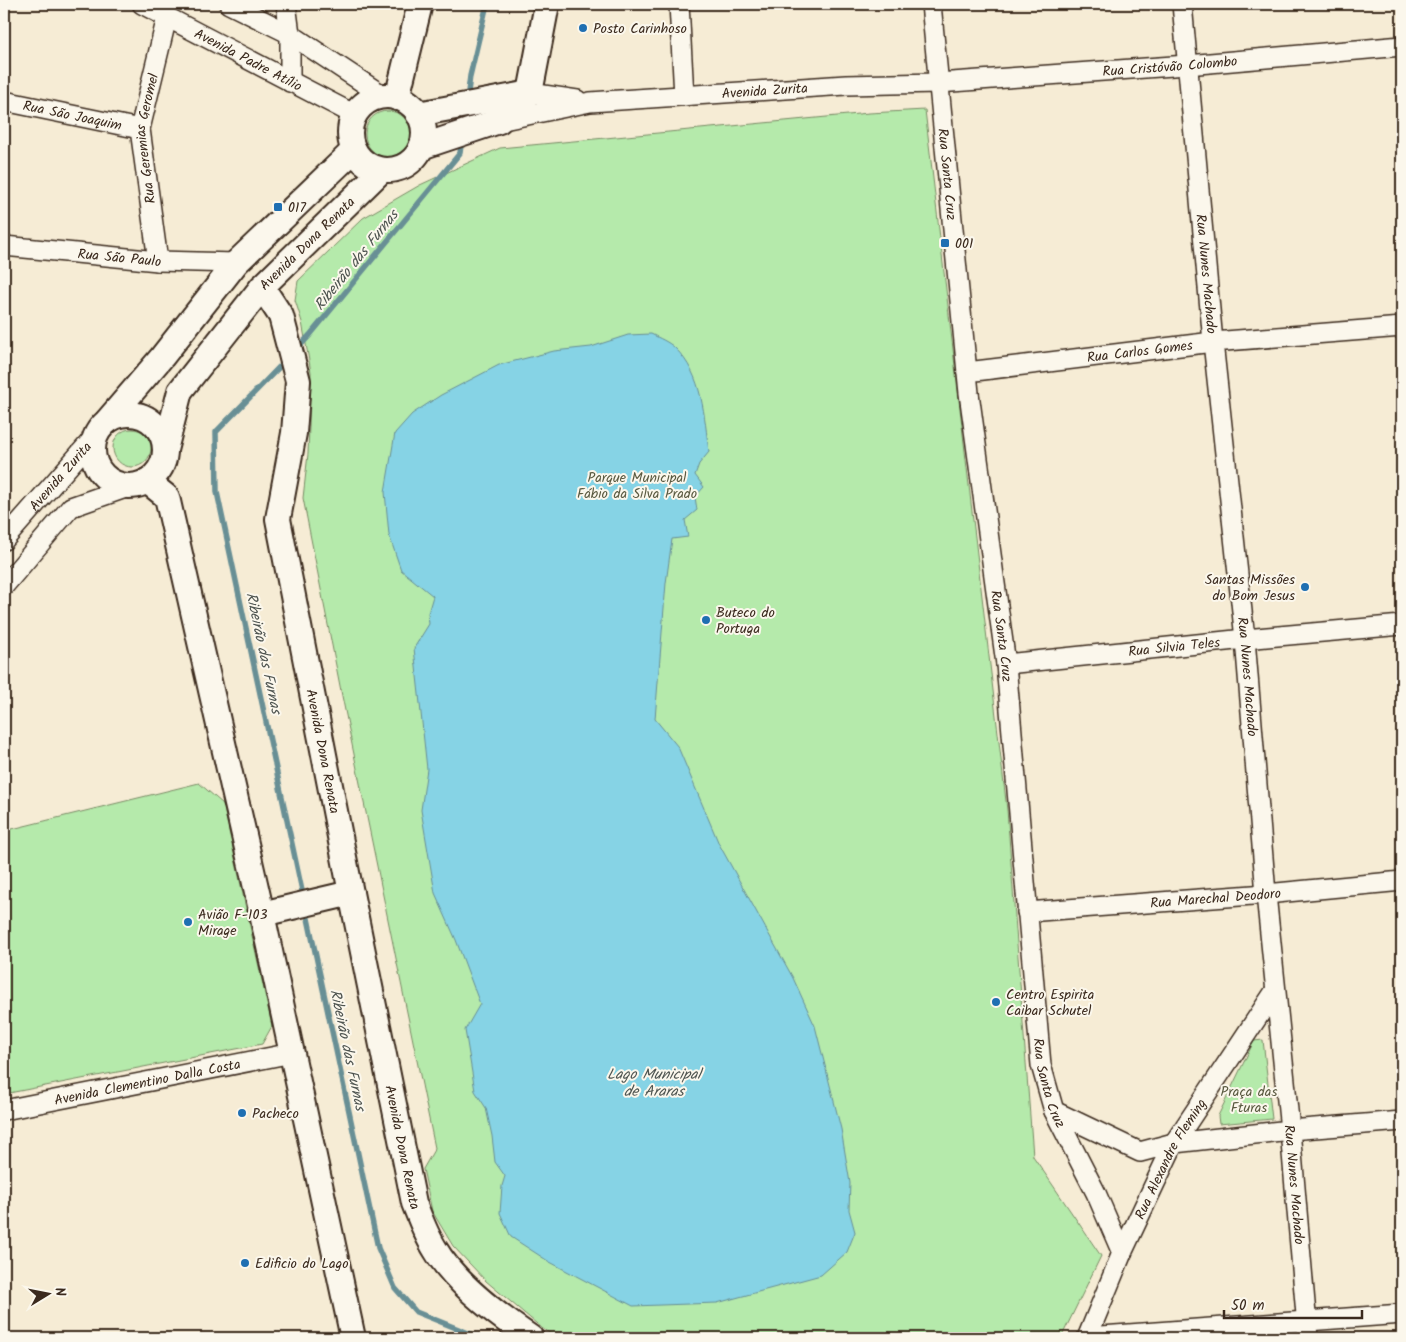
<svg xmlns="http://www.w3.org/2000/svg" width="1406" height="1342" viewBox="0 0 1406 1342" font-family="Kalam,sans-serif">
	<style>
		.green { fill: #b5eaab; stroke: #788a64 }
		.water { fill: #86d3e5; stroke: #688f95 }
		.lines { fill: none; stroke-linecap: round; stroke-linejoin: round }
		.stream { stroke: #688f95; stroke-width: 5.5 }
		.minor-casing { stroke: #3b2a1e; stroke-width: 22 }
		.major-casing { stroke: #3b2a1e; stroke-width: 28 }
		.minor { stroke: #fbf7ec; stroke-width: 19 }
		.major { stroke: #fbf7ec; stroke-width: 24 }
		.poi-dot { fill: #1f6fb2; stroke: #fbf7ec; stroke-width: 2 }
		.labels { text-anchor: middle; stroke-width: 4; stroke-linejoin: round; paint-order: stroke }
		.poi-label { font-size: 14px; fill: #3b2a1e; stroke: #fbf7ec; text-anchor: start }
		.street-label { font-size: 14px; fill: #3b2a1e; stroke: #fbf7ec }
		.park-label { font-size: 14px; fill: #5a5a41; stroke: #fbf7ec }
		.water-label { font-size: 15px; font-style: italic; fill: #4e5450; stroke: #fbf7ec }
	</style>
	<rect width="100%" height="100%" fill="#f6ecd5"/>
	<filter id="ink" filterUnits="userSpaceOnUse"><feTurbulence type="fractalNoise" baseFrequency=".02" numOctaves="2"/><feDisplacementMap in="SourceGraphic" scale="10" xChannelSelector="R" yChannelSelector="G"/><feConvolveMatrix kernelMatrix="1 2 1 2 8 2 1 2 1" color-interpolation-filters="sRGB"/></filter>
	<g filter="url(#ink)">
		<path class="green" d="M 925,110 L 1007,810 L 1033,1156 L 1101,1256 L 1061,1338 L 558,1338 L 543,1329 L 486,1281 L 453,1246 L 432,1211 L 423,1169 L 435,1148 L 341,691 L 303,498 L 308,454 L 311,372 L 302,322 L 295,300 L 298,281 L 363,218 L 420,185 L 500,148 L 869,113 Z
			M365 134a23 23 0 1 1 46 0a23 23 0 1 1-46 0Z
			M113 448a19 19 0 1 1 38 0a19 19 0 1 1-38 0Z
			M 199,783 L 223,804 L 272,1026 L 262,1044 L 4,1094 L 4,831 Z
			M 1263,1040 L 1272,1119 L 1219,1124 L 1218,1116 L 1254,1041 Z"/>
		<path class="water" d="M 651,334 C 659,338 669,342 675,348 C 703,375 704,416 709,452 L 699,464 L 695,475 L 704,487 L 695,497 L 697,510 L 685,520 L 688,537 L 672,539 L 666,583 L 655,719 L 678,747 L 719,844 L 793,978 L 815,1026 L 841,1129 L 850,1183 L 849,1210 L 855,1232 L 847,1252 L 821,1275 L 717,1303 L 633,1306 L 548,1261 L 511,1237 L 500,1213 L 502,1186 L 505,1176 L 495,1162 L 492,1136 L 486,1108 L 475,1091 L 465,1030 L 480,1004 L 456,940 L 435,893 L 421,810 L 427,769 L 414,648 L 429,624 L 428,613 L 433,596 L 401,570 L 389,535 L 385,492 L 395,433 L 412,414 L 441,395 L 499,365 L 554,351 L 591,347 L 628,335 Z"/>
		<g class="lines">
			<path class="stream" d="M 467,100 L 470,76 L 487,4
				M 296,350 L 310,335 L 460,153 L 462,138
				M 286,360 L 216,432 L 217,492 L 304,900
				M 306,909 L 378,1248 L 395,1288 L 416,1312 L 481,1338"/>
			<defs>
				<g id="minor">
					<path id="s1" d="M 142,4 L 355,115"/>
					<path d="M 229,4 L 290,34 L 385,97"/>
					<path d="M 286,4 L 290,34 L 290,82"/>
					<path d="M 679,4 L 684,96"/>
					<path id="s2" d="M 931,4 L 969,393 L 1006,664 L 1041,1065 L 1054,1111 L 1096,1193 L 1122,1253"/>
					<path id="s3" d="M 1182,4 L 1213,342 L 1245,639 L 1266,894 L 1290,1130 L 1308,1338"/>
					<path d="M 530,93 L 577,100"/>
					<path id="s4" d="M 4,101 L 140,129"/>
					<path id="s5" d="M 499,121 L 590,102 L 846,85 L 938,83 L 1187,65 L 1402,46"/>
					<path id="s6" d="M 4,246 L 158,261 L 236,263"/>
					<path id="s7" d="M 158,261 L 140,129 L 167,17"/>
					<path id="s8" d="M 967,372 L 1213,342 L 1402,327"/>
					<path id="s9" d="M 4,540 L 97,434"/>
					<path d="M 4,586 L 71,507 L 131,486"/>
					<path id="s10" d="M 1006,664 L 1245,639 L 1402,625"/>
					<path id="s11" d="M 1027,912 L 1266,894 L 1402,881"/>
					<path id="s12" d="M 4,1110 L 292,1053"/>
					<path d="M 1054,1111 L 1140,1152 L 1174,1143 L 1290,1130 L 1402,1121"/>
					<path d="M 1088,1337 L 1402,1314"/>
					<path id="s13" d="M 1087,1338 L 1122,1253 L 1174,1143 L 1275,991"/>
				</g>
				<g id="major">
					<circle cx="387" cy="133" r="37"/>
					<path d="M 397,98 L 420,4"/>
					<path d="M 418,114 L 530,93"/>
					<path d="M 421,147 L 499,121 L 530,93 L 547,4"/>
					<path id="s14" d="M 262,287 L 281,316 L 298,381 L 294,433 L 278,519 L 351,893 L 414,1203 C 420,1218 426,1235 435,1249 C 454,1282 500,1317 531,1338"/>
					<circle cx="129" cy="450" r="36"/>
					<path d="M 108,420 L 162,357 L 236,263 L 354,150"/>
					<path id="s15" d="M 165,450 L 180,391 L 262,287 L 382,170"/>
					<path d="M 147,481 L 167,497 L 262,914 L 353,1338"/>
					<path d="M 262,914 L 351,893"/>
				</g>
			</defs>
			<use href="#minor" class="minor-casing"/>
			<use href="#major" class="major-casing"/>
			<use href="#minor" class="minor"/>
			<use href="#major" class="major"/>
		</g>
	</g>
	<g class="poi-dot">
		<circle cx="583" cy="28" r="5"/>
		<rect x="273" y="202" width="10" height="10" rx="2.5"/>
		<rect x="940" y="238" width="10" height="10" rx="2.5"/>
		<circle cx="1305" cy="587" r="5"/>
		<circle cx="706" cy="620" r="5"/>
		<circle cx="188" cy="922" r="5"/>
		<circle cx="996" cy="1002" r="5"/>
		<circle cx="242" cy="1113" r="5"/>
		<circle cx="245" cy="1263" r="5"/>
	</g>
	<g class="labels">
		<g class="poi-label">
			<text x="593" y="33">Posto Carinhoso</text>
			<text x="288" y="212">017</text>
			<text x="955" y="248">001</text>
			<text x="1295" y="584" text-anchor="end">Santas Missões<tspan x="1295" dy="16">do Bom Jesus</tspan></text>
			<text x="716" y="617">Buteco do<tspan x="716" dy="16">Portuga</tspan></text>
			<text x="198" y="919">Avião F-103<tspan x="198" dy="16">Mirage</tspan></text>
			<text x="1006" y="999">Centro Espirita<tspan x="1006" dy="16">Caibar Schutel</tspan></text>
			<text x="252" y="1118">Pacheco</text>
			<text x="255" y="1268">Edificio do Lago</text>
		</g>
		<g class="street-label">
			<text dy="5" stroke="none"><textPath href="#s1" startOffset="120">Avenida Padre Atílio</textPath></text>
			<text dy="5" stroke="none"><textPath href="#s5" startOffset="674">Rua Cristóvão Colombo</textPath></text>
			<text dy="5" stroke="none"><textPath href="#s5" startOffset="268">Avenida Zurita</textPath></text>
			<text dy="5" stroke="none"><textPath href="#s4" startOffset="70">Rua São Joaquim</textPath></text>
			<text dy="5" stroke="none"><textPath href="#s7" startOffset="124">Rua Geremias Geromel</textPath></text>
			<text dy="5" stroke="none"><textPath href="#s2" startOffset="171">Rua Santa Cruz</textPath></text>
			<text dy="5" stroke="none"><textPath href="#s15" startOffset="256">Avenida Dona Renata</textPath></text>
			<text dy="5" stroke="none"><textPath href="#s6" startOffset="116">Rua São Paulo</textPath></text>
			<text dy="5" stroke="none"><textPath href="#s3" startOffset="271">Rua Nunes Machado</textPath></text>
			<text dy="5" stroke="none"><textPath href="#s8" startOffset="174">Rua Carlos Gomes</textPath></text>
			<text dy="5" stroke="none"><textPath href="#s9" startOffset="85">Avenida Zurita</textPath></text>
			<text dy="5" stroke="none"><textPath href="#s2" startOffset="636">Rua Santa Cruz</textPath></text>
			<text dy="5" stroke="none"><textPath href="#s10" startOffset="169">Rua Silvia Teles</textPath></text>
			<text dy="5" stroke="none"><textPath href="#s3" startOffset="676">Rua Nunes Machado</textPath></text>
			<text dy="5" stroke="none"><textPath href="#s14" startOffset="478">Avenida Dona Renata</textPath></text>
			<text dy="5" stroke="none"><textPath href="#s11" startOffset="189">Rua Marechal Deodoro</textPath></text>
			<text dy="5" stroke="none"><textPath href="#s12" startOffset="146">Avenida Clementino Dalla Costa</textPath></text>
			<text dy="5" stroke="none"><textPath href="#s2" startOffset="1086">Rua Santa Cruz</textPath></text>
			<text dy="5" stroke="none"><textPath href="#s14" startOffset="882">Avenida Dona Renata</textPath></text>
			<text dy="5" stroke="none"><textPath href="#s13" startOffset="198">Rua Alexandre Fleming</textPath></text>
			<text dy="5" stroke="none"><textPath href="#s3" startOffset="1186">Rua Nunes Machado</textPath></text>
		</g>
		<g class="park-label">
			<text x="637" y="482">Parque Municipal<tspan x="637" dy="16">Fábio da Silva Prado</tspan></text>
			<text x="1249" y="1096">Praça das<tspan x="1249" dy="16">Fturas</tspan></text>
		</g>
		<g class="water-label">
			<text transform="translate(356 260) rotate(-51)" y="5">Ribeirão das Furnas</text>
			<text transform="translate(264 653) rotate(78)" y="5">Ribeirão das Furnas</text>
			<text transform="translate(348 1050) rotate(78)" y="5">Ribeirão das Furnas</text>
			<text x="654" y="1079">Lago Municipal<tspan x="654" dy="17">de Araras</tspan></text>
		</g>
	</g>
	<rect width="1406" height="1342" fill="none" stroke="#fbf7ec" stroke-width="20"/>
	<rect x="10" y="10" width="1386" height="1322" fill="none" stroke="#3b2a1e" stroke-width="2" filter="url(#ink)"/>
	<g transform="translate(48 1294) rotate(80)" stroke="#fbf7ec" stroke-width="4" paint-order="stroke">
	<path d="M0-4L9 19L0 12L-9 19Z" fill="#3b2a1e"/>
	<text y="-8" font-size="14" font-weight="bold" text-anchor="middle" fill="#3b2a1e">N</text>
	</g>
	<path d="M1224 1310v8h138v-8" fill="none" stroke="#3b2a1e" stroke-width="2.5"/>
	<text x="1231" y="1310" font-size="15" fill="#3b2a1e" stroke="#fbf7ec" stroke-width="4" paint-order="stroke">50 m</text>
</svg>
